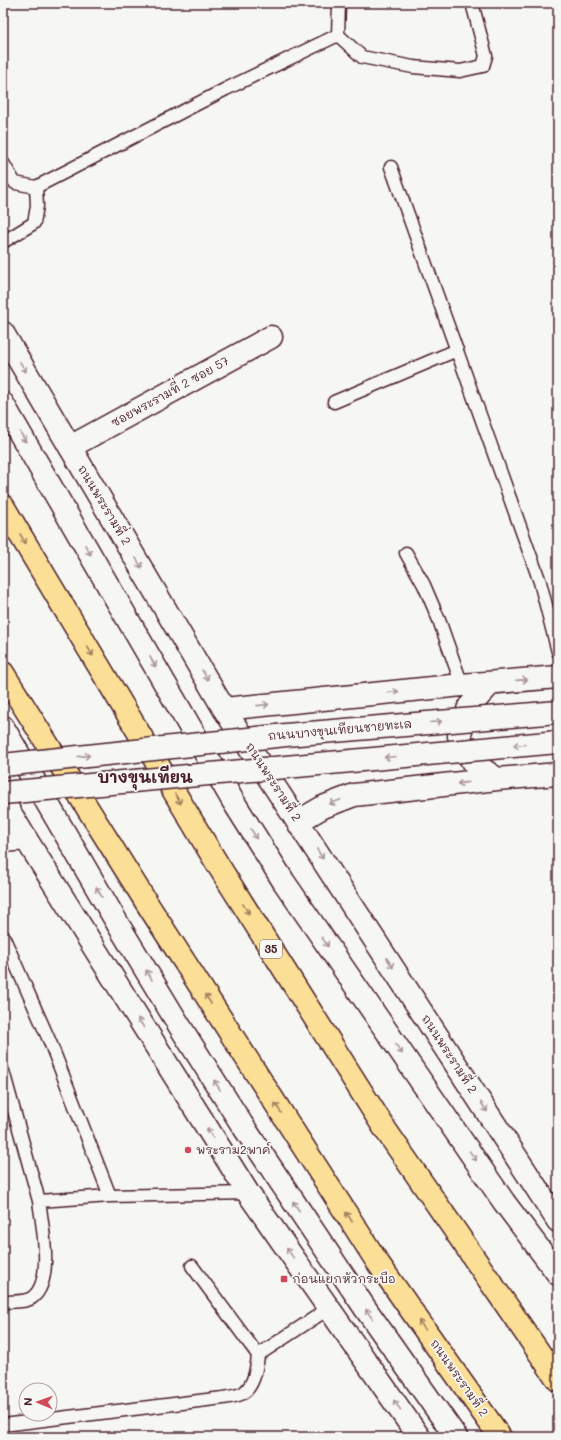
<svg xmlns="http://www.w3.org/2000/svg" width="561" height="1440" viewBox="0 0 561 1440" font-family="Mali,'Playpen Sans Thai',sans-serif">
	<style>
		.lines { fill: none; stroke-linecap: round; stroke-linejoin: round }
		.lane-casing { stroke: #4a1f2b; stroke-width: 15 }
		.street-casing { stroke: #4a1f2b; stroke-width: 25 }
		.secondary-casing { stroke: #4a1f2b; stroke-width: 25 }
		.highway-casing { stroke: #4a1f2b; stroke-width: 25 }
		.lane { stroke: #f6f6f2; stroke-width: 12 }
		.street { stroke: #f6f6f2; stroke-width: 22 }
		.secondary { stroke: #f6f6f2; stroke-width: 22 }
		.highway { stroke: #fbdf96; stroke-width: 22 }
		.secondary-bridge-casing { stroke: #4a1f2b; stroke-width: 25; stroke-linecap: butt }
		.secondary-bridge { stroke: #f6f6f2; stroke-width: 22 }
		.oneway { stroke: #a99598 }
		.oneway2 { stroke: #a27f60 }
		.poi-dot { fill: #d1495b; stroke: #f6f6f2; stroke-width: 1.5 }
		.labels { text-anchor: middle; stroke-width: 3.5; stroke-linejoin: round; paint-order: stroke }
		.shield { fill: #f6f6f2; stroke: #7e6067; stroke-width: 1 }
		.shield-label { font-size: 11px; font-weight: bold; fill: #4a1f2b }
		.street-label { font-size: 12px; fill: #4a1f2b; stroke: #f6f6f2 }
		.poi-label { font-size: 12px; fill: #4a1f2b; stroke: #f6f6f2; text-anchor: start }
		.district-label { font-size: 16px; font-weight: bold; fill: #4a1f2b; stroke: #f6f6f2 }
	</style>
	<rect width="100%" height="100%" fill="#f6f6f2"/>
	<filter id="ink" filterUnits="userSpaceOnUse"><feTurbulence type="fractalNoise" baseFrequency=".025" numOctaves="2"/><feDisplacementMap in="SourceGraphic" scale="8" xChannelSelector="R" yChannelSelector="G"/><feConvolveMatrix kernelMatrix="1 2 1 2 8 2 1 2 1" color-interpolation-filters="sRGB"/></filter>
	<g filter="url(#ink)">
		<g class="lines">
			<defs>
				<path id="lane" d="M 338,35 L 362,57 L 413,67 L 460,71 L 483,66 L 486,56 L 472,3
					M 338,35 L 339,3
					M 3,163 L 15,183 L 36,187 L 226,89 L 338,35
					M 391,167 L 540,582 L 558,652
					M 3,242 L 34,223 L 37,206 L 36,187
					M 334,402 L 457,350
					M 406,553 L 424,585 L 439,620 L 462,685
					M 3,936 L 50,1042 L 110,1196
					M 3,1071 L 39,1201 L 110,1196 L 248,1193
					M 192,1266 L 258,1355 L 328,1309
					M 3,1302 C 12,1301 26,1303 33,1297 C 54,1280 42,1225 39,1201
					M 3,1425 L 223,1398 C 229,1397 238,1396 243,1393 C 254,1386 257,1366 258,1355"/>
				<path id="street" d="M 70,447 L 271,337"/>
				<path id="secondary" d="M 3,333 L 224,709 L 558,1221
					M 3,404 L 233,801 L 284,882 L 504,1202 L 558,1274
					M 491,683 L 469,707 L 459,736 L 473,763 L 497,779
					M 224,709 L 462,685 L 558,677
					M 3,727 L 119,926 L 179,1025 L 241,1123 L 365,1308 L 456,1437
					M 3,801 L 26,839 L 248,1193 L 419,1437
					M 299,821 L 323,807 L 354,795 L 497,779 L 558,774
					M 3,841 L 26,839"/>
				<path id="highway" d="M 3,506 L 218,865 L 385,1129 L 558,1380
					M 3,673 L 148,905 L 378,1263 L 500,1437"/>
			</defs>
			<use href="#lane" class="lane-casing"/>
			<use href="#street" class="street-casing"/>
			<use href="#secondary" class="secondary-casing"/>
			<use href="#highway" class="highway-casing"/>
			<use href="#lane" class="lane"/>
			<use href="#street" class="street"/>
			<use href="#secondary" class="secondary"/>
			<use href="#highway" class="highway"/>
			<defs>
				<path id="secondary-bridge" d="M 3,765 L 286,735 L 558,712
					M 3,793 L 558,742"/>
			</defs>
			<use href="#secondary-bridge" class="secondary-bridge-casing"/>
			<use href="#secondary-bridge" class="secondary-bridge"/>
		</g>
		<defs><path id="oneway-shaft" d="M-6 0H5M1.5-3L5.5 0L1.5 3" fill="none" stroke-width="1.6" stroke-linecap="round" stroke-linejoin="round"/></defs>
		<g class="oneway">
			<use href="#oneway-shaft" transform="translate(23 367) rotate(59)"/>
			<use href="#oneway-shaft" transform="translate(23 437) rotate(60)"/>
			<use href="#oneway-shaft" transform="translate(88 550) rotate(60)"/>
			<use href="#oneway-shaft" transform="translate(139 563) rotate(59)"/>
			<use href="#oneway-shaft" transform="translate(153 662) rotate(60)"/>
			<use href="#oneway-shaft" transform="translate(205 675) rotate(59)"/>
			<use href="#oneway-shaft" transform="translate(522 680) rotate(-4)"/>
			<use href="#oneway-shaft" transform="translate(393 692) rotate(-6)"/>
			<use href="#oneway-shaft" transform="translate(263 705) rotate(-6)"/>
			<use href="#oneway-shaft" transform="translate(436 722) rotate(-5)"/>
			<use href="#oneway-shaft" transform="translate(519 745) rotate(175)"/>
			<use href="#oneway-shaft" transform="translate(84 756) rotate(-6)"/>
			<use href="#oneway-shaft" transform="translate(390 757) rotate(175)"/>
			<use href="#oneway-shaft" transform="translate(463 783) rotate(173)"/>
			<use href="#oneway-shaft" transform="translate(335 802) rotate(159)"/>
			<use href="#oneway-shaft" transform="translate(254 834) rotate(58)"/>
			<use href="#oneway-shaft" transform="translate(320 854) rotate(57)"/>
			<use href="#oneway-shaft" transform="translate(99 892) rotate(-120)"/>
			<use href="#oneway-shaft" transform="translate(325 942) rotate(55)"/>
			<use href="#oneway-shaft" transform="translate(390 963) rotate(57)"/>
			<use href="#oneway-shaft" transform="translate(149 975) rotate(-121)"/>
			<use href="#oneway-shaft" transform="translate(141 1023) rotate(-122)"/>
			<use href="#oneway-shaft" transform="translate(399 1049) rotate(55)"/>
			<use href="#oneway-shaft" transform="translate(217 1085) rotate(-122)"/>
			<use href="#oneway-shaft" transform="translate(484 1107) rotate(57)"/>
			<use href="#oneway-shaft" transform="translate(210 1133) rotate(-122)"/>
			<use href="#oneway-shaft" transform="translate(473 1156) rotate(55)"/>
			<use href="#oneway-shaft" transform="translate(296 1206) rotate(-123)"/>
			<use href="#oneway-shaft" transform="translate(290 1253) rotate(-125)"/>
			<use href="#oneway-shaft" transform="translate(369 1314) rotate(-125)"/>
			<use href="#oneway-shaft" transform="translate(397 1405) rotate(-126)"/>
		</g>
		<g class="oneway2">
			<use href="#oneway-shaft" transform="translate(23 539) rotate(59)"/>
			<use href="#oneway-shaft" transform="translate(90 651) rotate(59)"/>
			<use href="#oneway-shaft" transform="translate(178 799) rotate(59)"/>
			<use href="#oneway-shaft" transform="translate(246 909) rotate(58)"/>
			<use href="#oneway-shaft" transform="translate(208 999) rotate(-123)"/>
			<use href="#oneway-shaft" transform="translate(278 1108) rotate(-123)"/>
			<use href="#oneway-shaft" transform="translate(349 1217) rotate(-123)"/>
			<use href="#oneway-shaft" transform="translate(422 1325) rotate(-125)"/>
		</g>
	</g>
	<g class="poi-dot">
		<circle cx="188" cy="1150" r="4"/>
		<rect x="280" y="1275" width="8" height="8" rx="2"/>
	</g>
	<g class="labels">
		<rect class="shield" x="260" y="940" width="22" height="18" rx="3"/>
		<g class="shield-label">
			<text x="271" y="953">35</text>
		</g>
		<g class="street-label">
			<text transform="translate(170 392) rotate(-29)" y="4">ซอยพระรามที่ 2 ซอย 57</text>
			<text transform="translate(104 505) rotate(59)" y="4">ถนนพระรามที่ 2</text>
			<text transform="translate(340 730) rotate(-5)" y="4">ถนนบางขุนเทียนชายทะเล</text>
			<text transform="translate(273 782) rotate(57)" y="4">ถนนพระรามที่ 2</text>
			<text transform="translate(449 1054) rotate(57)" y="4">ถนนพระรามที่ 2</text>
			<text transform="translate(459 1378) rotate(55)" y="4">ถนนพระรามที่ 2</text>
		</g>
		<g class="poi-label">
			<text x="196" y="1154">พระราม2พาค์</text>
			<text x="292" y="1283">ก่อนแยกหัวกระบือ</text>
		</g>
		<g class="district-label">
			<text x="145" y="783">บางขุนเทียน</text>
		</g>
	</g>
	<rect width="561" height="1440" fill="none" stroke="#f6f6f2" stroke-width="16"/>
	<rect x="8" y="8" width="545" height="1424" fill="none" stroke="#4a1f2b" stroke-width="1.5" filter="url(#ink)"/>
	<g transform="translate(38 1402) rotate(272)"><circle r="19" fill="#f6f6f2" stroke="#b1a0a2"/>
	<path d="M0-3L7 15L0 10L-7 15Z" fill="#d1495b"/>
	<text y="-6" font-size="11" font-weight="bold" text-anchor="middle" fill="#4a1f2b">N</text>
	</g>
</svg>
